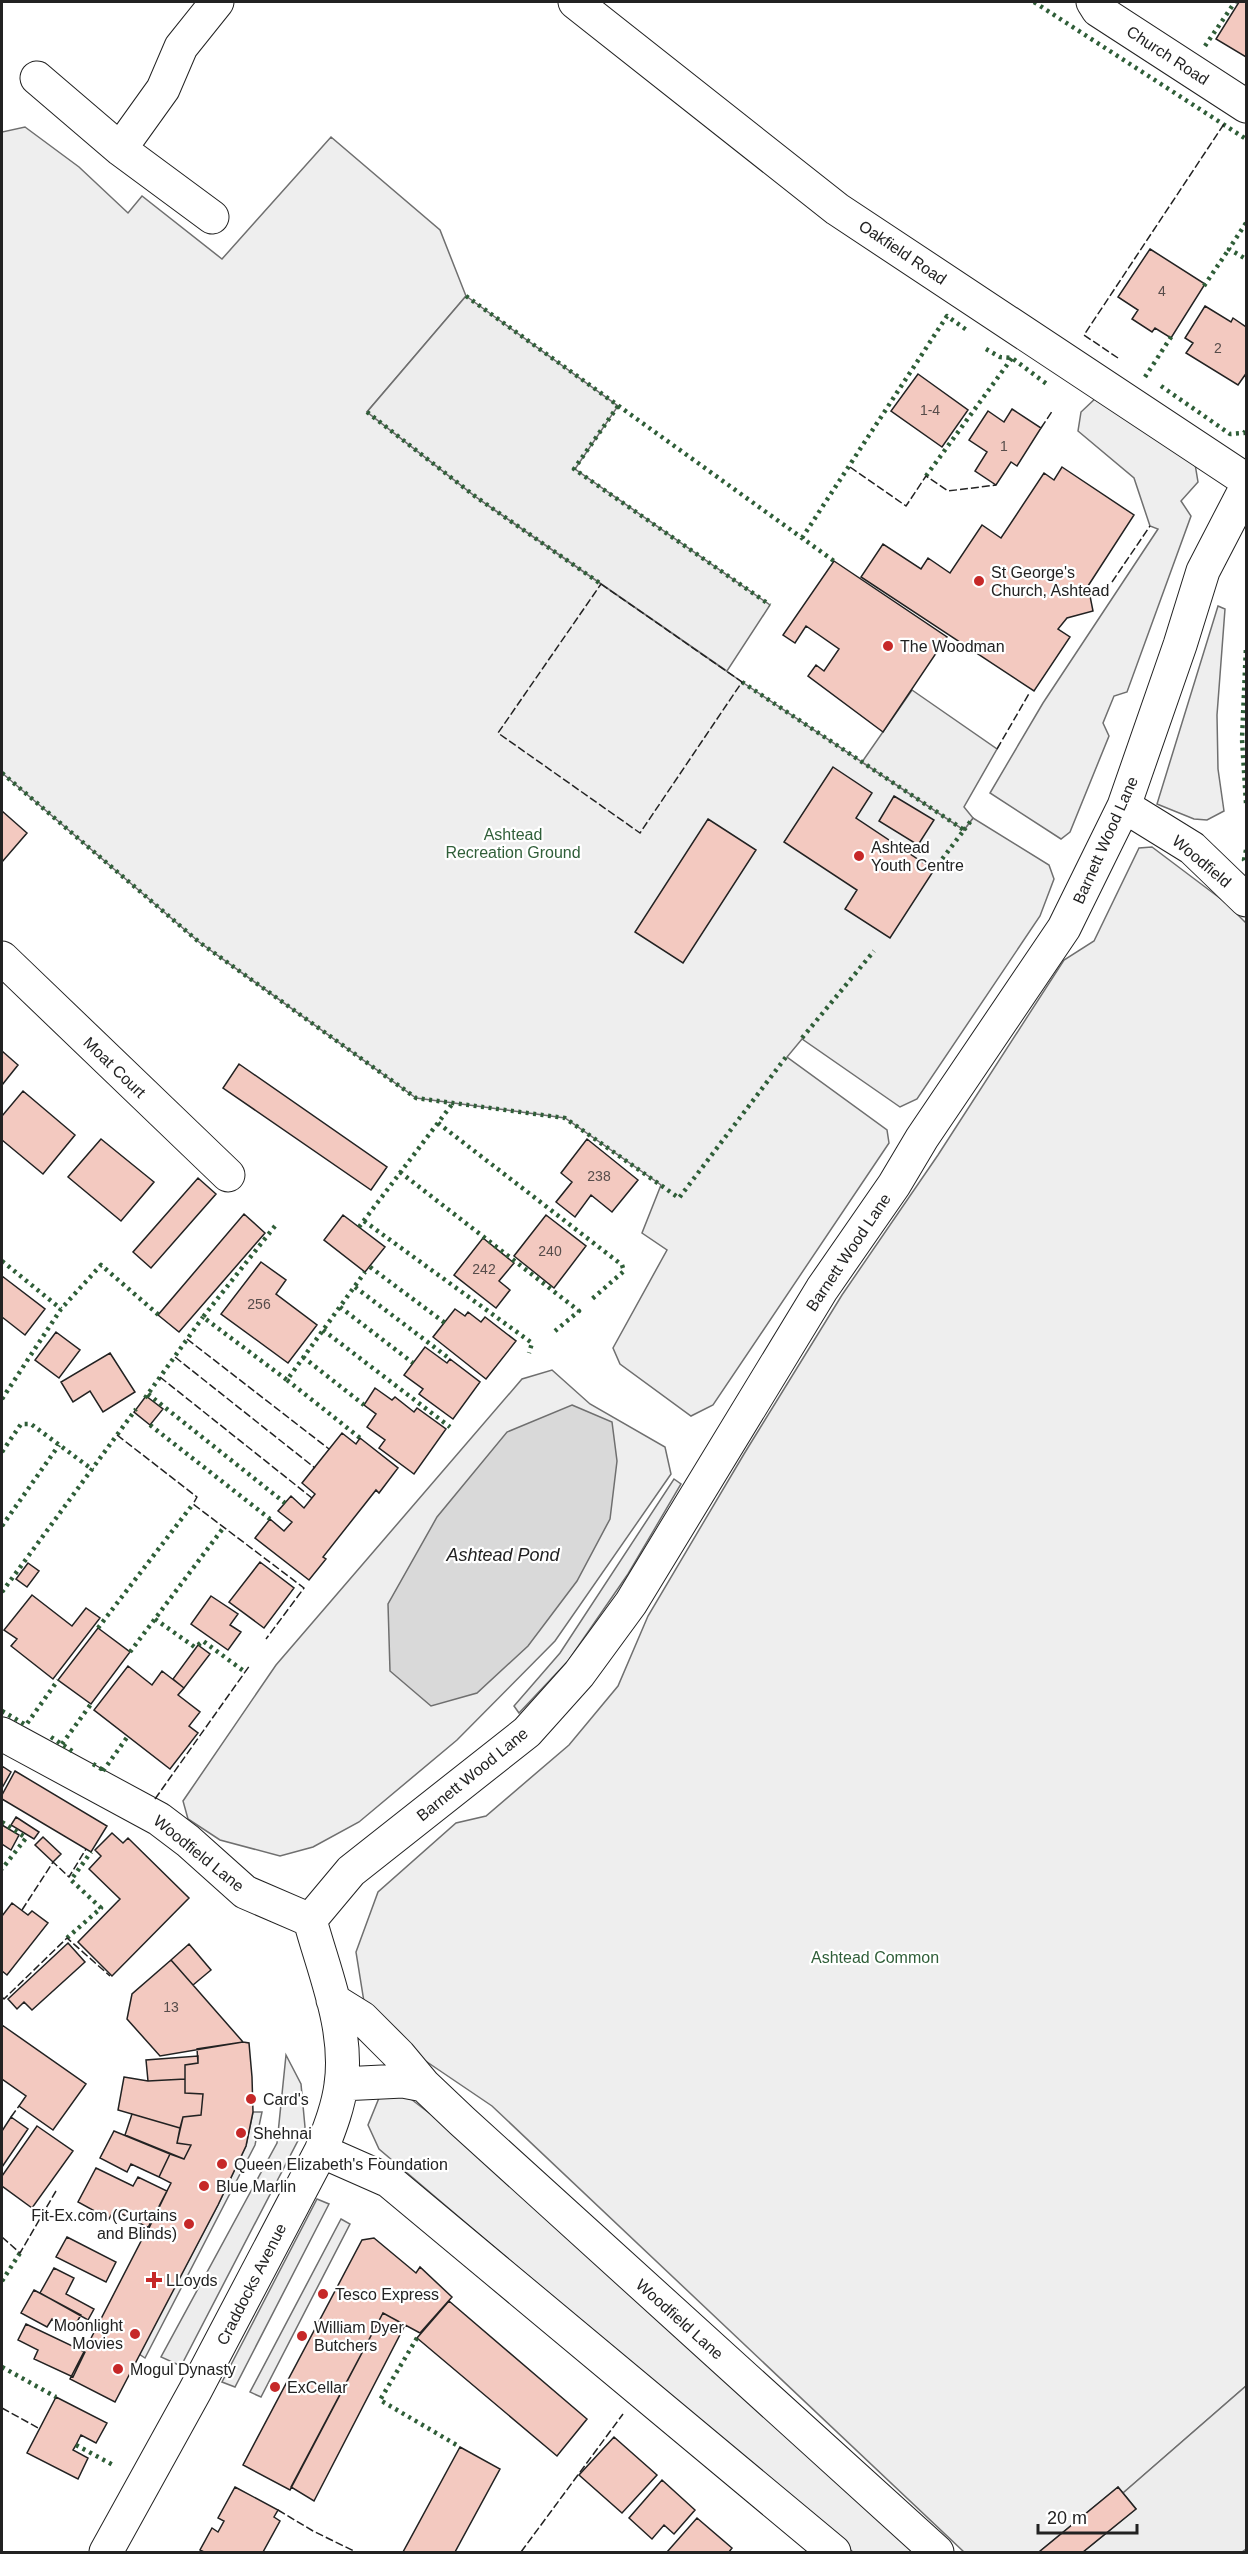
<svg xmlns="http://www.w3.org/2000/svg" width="1248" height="2554" viewBox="0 0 1248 2554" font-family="Helvetica,sans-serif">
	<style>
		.green { fill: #eee; stroke: #6f6f6f; stroke-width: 1.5 }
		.parking { fill: #ededed; stroke: #6f6f6f; stroke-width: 1.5 }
		.water { fill: #d9d9d9; stroke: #6f6f6f; stroke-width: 1.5 }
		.building { fill: #f3c9c0; stroke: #222; stroke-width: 1.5 }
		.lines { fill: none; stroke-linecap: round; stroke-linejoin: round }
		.minor-casing { stroke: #222; stroke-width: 35 }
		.minor { stroke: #fff; stroke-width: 33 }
		.hedge { stroke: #2f5e38; stroke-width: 4.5; stroke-dasharray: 3 4.5; stroke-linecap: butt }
		.fence { stroke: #222; stroke-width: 1.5; stroke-dasharray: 8 3; stroke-linecap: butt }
		.poi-dot { fill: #c62828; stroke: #fff; stroke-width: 2 }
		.labels { text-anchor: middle; stroke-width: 4.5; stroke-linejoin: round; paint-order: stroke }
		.number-label { font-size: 14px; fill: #564c4a }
		.street-label { font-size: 16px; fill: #222; stroke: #fff }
		.poi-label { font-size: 16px; fill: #222; stroke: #fff; text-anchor: start }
		.park-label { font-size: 16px; fill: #2f5e38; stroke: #fff }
		.water-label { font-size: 18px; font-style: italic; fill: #222; stroke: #fff }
	</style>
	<rect width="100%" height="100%" fill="#fff"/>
	<path class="green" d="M 25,127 L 79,167 L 128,213 L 142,196 L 222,259 L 331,137 L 440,230 L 466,296 L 367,412 L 476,497 L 742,682 L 964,830 L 973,818 L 1049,865 L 1054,879 L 1040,916 L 917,1099 L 900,1107 L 802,1039 L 787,1057 L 887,1130 L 889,1143 L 713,1405 L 691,1416 L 620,1364 L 613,1348 L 667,1250 L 642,1233 L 661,1185 L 565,1118 L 416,1098 L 199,942 L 2,773 L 2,132 Z
		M 1098,396 L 1195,464 L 1198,482 L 1181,501 L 1191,516 L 1127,692 L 1114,696 L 1103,723 L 1109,736 L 1070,832 L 1061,839 L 990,793 L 1043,703 L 1158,529 L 1150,526 L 1134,478 L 1078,431 L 1081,412 Z
		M 1218,606 L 1225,609 L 1217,715 L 1218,769 L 1224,811 L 1207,820 L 1194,819 L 1157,804 Z
		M 1152,847 L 1225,902 L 1246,923 L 1246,2386 L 1123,2493 L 1118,2487 L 1039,2552 L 964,2552 L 492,2106 L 399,2043 L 365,2008 L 356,1952 L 378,1892 L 456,1823 L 486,1816 L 569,1745 L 618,1686 L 648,1616 L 744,1454 L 842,1295 L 938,1155 L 1064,960 L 1094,941 L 1139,848 Z
		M 552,1370 L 590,1404 L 665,1447 L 671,1474 L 555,1641 L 457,1740 L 359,1822 L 313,1847 L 280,1856 L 220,1840 L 188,1819 L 183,1801 L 276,1665 L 522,1379 Z
		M 674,1479 L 681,1484 L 628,1574 L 568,1661 L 519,1713 L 514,1706 L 560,1653 Z
		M 407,2096 L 446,2126 L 921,2552 L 853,2552 L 379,2149 L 368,2125 L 379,2098 Z"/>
	<path class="parking" d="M 466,296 L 618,406 L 575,469 L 770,605 L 727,671 L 476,497 L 367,412 Z
		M 912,690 L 997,749 L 964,807 L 973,818 L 964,830 L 862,762 Z
		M 286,2055 L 301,2084 L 305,2127 L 181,2366 L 161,2357 L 277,2143 Z
		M 253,2112 L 262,2112 L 255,2145 L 145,2358 L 139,2354 L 218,2205 L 246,2146 Z
		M 317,2199 L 329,2204 L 235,2387 L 222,2382 Z
		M 341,2219 L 350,2224 L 261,2397 L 250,2392 Z
		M 1246,2386 L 1246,2549 L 1242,2552 L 1083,2552 L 1136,2509 L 1123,2493 Z"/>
	<path class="water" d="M 572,1405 L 612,1422 L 617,1461 L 610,1519 L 577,1581 L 528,1646 L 477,1693 L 431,1706 L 390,1671 L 388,1604 L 437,1517 L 507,1432 Z"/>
	<path class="building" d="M 1239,2 L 1246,2 L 1246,57 L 1216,39 Z
		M 1150,249 L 1205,284 L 1171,338 L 1155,328 L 1152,332 L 1132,319 L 1138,310 L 1118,297 Z
		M 1205,306 L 1231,322 L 1233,318 L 1246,327 L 1246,376 L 1245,375 L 1238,385 L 1186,353 L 1193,343 L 1185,338 Z
		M 918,374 L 968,410 L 942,447 L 891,411 Z
		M 1012,409 L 1041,428 L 1017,466 L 1011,462 L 996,485 L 975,471 L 987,452 L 969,440 L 988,411 L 1004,422 Z
		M 1062,467 L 1134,515 L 1088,586 L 1093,611 L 1067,618 L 1058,629 L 1070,637 L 1034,691 L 861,577 L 883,544 L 921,569 L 928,558 L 950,573 L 982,525 L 1001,538 L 1044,473 L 1054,480 Z
		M 834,561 L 947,637 L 883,732 L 808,676 L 816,665 L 824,671 L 839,649 L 806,626 L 795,643 L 783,635 Z
		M 833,767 L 872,793 L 856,818 L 934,870 L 890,938 L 845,909 L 857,890 L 784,842 Z
		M 894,796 L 934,820 L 918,845 L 879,821 Z
		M 2,811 L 27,833 L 2,862 Z
		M 708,819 L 756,850 L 683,963 L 635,932 Z
		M 2,1051 L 18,1065 L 2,1085 Z
		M 239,1064 L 387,1167 L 371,1190 L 223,1088 Z
		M 23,1091 L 75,1135 L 43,1174 L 2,1140 L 2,1116 Z
		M 101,1139 L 154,1182 L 121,1221 L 68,1177 Z
		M 587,1139 L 638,1180 L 612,1212 L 591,1195 L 575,1217 L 556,1202 L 572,1182 L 561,1173 Z
		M 198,1178 L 216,1194 L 151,1268 L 133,1252 Z
		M 244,1214 L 265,1233 L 179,1332 L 158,1315 Z
		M 343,1215 L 385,1247 L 365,1272 L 324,1240 Z
		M 546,1215 L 586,1246 L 554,1288 L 514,1256 Z
		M 483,1238 L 514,1263 L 499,1281 L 510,1290 L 496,1308 L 454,1275 Z
		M 261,1262 L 286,1280 L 276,1294 L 317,1325 L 288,1363 L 221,1314 Z
		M 2,1276 L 45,1309 L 25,1335 L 2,1317 Z
		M 455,1309 L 465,1316 L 468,1312 L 481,1322 L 485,1317 L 516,1341 L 486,1379 L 433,1337 Z
		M 56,1332 L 80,1350 L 59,1378 L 35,1360 Z
		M 425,1347 L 447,1363 L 450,1359 L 480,1382 L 453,1419 L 419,1394 L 423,1389 L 404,1375 Z
		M 110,1353 L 135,1392 L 103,1412 L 90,1391 L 73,1402 L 61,1382 Z
		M 375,1388 L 392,1400 L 395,1397 L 414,1412 L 417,1408 L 446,1429 L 414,1474 L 379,1448 L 385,1440 L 367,1427 L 376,1414 L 364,1405 Z
		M 146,1396 L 163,1409 L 150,1425 L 134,1412 Z
		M 342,1433 L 356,1444 L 360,1438 L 398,1468 L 379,1493 L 376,1490 L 323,1557 L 326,1559 L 309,1580 L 255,1538 L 270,1519 L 284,1531 L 292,1522 L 278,1511 L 291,1496 L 304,1508 L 315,1494 L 302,1483 Z
		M 260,1562 L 294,1588 L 264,1628 L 229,1602 Z
		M 28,1563 L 39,1571 L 27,1587 L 16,1579 Z
		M 32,1595 L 72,1626 L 86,1608 L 100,1618 L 53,1679 L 11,1646 L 17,1639 L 4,1630 Z
		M 211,1596 L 238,1614 L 230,1625 L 241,1632 L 228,1650 L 191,1624 Z
		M 98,1628 L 130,1652 L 91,1704 L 58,1680 Z
		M 198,1645 L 210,1654 L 184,1688 L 173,1679 Z
		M 128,1666 L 152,1685 L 162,1671 L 184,1688 L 178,1695 L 200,1712 L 189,1726 L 198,1733 L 170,1769 L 94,1710 Z
		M 2,1766 L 11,1772 L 2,1788 Z
		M 15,1771 L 107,1826 L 91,1852 L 2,1799 L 2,1795 Z
		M 16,1817 L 39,1832 L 34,1839 L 11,1825 Z
		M 2,1825 L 19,1835 L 11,1850 L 2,1844 Z
		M 112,1833 L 123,1843 L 128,1838 L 189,1898 L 112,1976 L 78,1942 L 120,1899 L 89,1869 L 101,1856 L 95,1850 Z
		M 43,1837 L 61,1854 L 53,1862 L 35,1845 Z
		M 12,1903 L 28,1915 L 32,1911 L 48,1923 L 7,1975 L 2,1971 L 2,1916 Z
		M 68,1943 L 85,1962 L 32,2010 L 24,2002 L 17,2009 L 8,1999 Z
		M 189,1944 L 211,1970 L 193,1985 L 171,1960 Z
		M 171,1960 L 193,1985 L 243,2042 L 160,2056 L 127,2019 L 132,1994 Z
		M 2,2025 L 86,2084 L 53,2130 L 19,2106 L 26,2096 L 2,2079 Z
		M 243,2042 L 249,2043 L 252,2077 L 253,2112 L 246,2146 L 218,2205 L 115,2402 L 70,2379 L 171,2183 L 159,2177 L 170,2154 L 184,2159 L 191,2145 L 177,2143 L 183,2117 L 201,2115 L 203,2094 L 185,2093 L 185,2065 L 198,2063 L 197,2049 Z
		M 198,2056 L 198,2063 L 185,2065 L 185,2079 L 148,2081 L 146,2060 Z
		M 124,2077 L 148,2081 L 185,2079 L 185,2093 L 203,2094 L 201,2115 L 183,2117 L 180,2128 L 118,2110 Z
		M 132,2114 L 180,2128 L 177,2143 L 191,2145 L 184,2159 L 125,2135 Z
		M 11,2117 L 28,2129 L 2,2167 L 2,2131 Z
		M 37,2126 L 73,2151 L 32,2208 L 2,2186 L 2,2176 Z
		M 114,2131 L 170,2154 L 159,2177 L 131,2164 L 127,2172 L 100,2158 Z
		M 96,2168 L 133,2186 L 138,2177 L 167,2191 L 149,2228 L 114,2210 L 109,2219 L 78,2202 Z
		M 67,2237 L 116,2262 L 106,2282 L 56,2257 Z
		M 374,2238 L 416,2273 L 420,2267 L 452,2297 L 420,2333 L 383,2313 L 290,2490 L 243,2465 L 362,2240 Z
		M 54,2268 L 74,2278 L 66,2294 L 94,2309 L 88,2320 L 40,2293 Z
		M 34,2290 L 81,2315 L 72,2330 L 52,2319 L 47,2327 L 21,2313 Z
		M 449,2301 L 587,2419 L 557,2456 L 417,2338 Z
		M 383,2313 L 405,2325 L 314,2501 L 291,2487 Z
		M 26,2324 L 85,2352 L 73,2377 L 34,2359 L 38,2350 L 18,2340 Z
		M 56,2397 L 107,2423 L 96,2443 L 81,2435 L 76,2445 L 73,2450 L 88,2458 L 78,2479 L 27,2453 Z
		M 614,2437 L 657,2475 L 622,2513 L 579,2475 Z
		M 460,2447 L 500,2469 L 455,2552 L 403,2552 Z
		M 662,2480 L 695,2510 L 674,2534 L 664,2525 L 652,2539 L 629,2518 Z
		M 235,2487 L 278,2510 L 274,2517 L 280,2521 L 263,2552 L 204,2552 L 200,2550 L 212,2528 L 218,2532 L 224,2521 L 218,2518 Z
		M 1118,2487 L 1136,2509 L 1083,2552 L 1039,2552 Z
		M 697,2518 L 732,2548 L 729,2552 L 667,2552 Z"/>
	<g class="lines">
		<defs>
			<path id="minor" d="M 575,2 L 837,209 L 1246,480
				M 1093,2 L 1098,10 L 1246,106
				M 37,78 L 120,149 L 212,217
				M 120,149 L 163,89 L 181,47 L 217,2
				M 1124,806 L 1192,848 L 1246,900
				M 2,958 L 228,1175
				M 2,1734 L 159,1819 L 188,1841 L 245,1892 L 310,1920
				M 310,1920 L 351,1871 L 527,1732 L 579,1674 L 631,1603 L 822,1289 L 894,1185 L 922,1138 L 1064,928 L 1124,806 L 1180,645 L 1203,571 L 1246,488
				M 333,2000 L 362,2018 L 399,2055 L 424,2085 L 462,2121 L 937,2552
				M 341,2084 L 403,2081 L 424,2085
				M 321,2151 L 389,2181 L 834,2552
				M 106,2552 L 195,2391 L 321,2151 C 329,2130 338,2108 341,2085 C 349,2029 324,1972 310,1920"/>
		</defs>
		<use href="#minor" class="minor-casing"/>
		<use href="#minor" class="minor"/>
		<path class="hedge" d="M 1034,2 L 1246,139
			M 1205,46 L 1235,2
			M 1246,223 L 1229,249 L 1246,259
			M 1204,286 L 1229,249
			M 466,296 L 834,561
			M 986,349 L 1000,357 L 1012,358 L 1048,385
			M 1145,377 L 1173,334
			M 1161,386 L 1230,434 L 1244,433 L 1246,430
			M 618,406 L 574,469 L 770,605
			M 367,412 L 476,497 L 601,584
			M 926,476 L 1012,358
			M 802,538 L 947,316 L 968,331
			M 742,682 L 964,830 L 934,870
			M 2,773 L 199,942 L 416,1098 L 565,1118 L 679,1198 L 786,1057
			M 1246,803 L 1242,739 L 1246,647
			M 964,830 L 973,818
			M 1246,850 L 1244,860 L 1246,863
			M 802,1038 L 874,951
			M 438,1123 L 622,1265 L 624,1271 L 592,1299
			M 400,1172 L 579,1311 L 555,1331
			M 364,1221 L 532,1343 L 529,1353
			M 275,1226 L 203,1317 L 287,1380 L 365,1272
			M 359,1227 L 453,1103
			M 2,1261 L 61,1309
			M 370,1267 L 445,1323
			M 355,1287 L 450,1359
			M 340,1307 L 413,1363
			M 323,1330 L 450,1427
			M 303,1357 L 364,1405
			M 287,1380 L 360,1438
			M 148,1394 L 285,1503
			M 145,1398 L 203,1317
			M 2,1399 L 61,1309 L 101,1265 L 161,1317
			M 150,1425 L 270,1519
			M 2,1452 L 21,1424 L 31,1424 L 93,1470
			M 2,1526 L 59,1445
			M 2,1592 L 136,1409
			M 155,1619 L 196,1648
			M 98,1628 L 193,1504
			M 198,1645 L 203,1641 L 245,1672
			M 130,1652 L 224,1527
			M 2,1711 L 26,1725 L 58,1680
			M 51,1737 L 75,1753
			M 62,1744 L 91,1704
			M 93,1764 L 103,1770
			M 103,1771 L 128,1736
			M 2,1822 L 26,1838 L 2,1869
			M 67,1938 L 101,1908 L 71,1880 L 91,1852
			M 2,2281 L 20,2253
			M 417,2338 L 380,2400 L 460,2447
			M 2,2367 L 56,2397
			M 76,2445 L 115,2466"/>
		<path class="fence" d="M 1118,358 L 1084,335 L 1224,124
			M 1041,428 L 1053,410
			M 850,467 L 906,506 L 926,476 L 948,491 L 996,485
			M 1112,582 L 1150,526
			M 601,584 L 742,682 L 640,833 L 498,733 Z
			M 997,749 L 1030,692
			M 187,1339 L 329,1449
			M 175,1357 L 315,1468
			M 160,1377 L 312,1498
			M 117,1435 L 197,1497 L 193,1504 L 304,1588 L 266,1639
			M 155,1799 L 250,1665
			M 22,1910 L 53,1862 L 69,1877 L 86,1849
			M 2,1997 L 4,1999 L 67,1938 L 110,1976
			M 11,2117 L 19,2106
			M 2,2237 L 20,2253 L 56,2191
			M 2,2408 L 40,2429
			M 278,2510 L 313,2531 L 356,2552
			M 521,2552 L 623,2414"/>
	</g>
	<g class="poi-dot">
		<circle cx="979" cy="581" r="6"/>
		<circle cx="888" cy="646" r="6"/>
		<circle cx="859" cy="856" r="6"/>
		<circle cx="251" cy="2099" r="6"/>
		<circle cx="241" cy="2133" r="6"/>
		<circle cx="222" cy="2164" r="6"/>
		<circle cx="204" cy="2186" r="6"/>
		<circle cx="189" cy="2224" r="6"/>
		<path d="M151 2271h6v6h6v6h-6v6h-6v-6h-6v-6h6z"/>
		<circle cx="323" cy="2294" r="6"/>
		<circle cx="135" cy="2334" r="6"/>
		<circle cx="302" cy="2336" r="6"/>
		<circle cx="118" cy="2369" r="6"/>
		<circle cx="275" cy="2387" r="6"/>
	</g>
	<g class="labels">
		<g class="number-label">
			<text x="1162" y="296">4</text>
			<text x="1218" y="353">2</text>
			<text x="930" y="415">1-4</text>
			<text x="1004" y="451">1</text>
			<text x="599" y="1181">238</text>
			<text x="550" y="1256">240</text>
			<text x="484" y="1274">242</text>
			<text x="259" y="1309">256</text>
			<text x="171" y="2012">13</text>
		</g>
		<g class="street-label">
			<text transform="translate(1168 55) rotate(33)" y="6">Church Road</text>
			<text transform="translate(903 252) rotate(34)" y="6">Oakfield Road</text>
			<text transform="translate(1105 840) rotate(-66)" y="6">Barnett Wood Lane</text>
			<text transform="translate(1202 861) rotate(40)" y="6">Woodfield</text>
			<text transform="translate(115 1067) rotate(44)" y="6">Moat Court</text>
			<text transform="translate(848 1252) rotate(-56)" y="6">Barnett Wood Lane</text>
			<text transform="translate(472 1774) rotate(-39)" y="6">Barnett Wood Lane</text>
			<text transform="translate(199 1853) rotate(39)" y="6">Woodfield Lane</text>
			<text transform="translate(251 2284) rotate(-63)" y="6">Craddocks Avenue</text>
			<text transform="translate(680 2319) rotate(42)" y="6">Woodfield Lane</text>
		</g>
		<g class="poi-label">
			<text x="991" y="578">St George's<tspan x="991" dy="18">Church, Ashtead</tspan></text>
			<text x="900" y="652">The Woodman</text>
			<text x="871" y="853">Ashtead<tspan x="871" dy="18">Youth Centre</tspan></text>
			<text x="263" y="2105">Card's</text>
			<text x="253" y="2139">Shehnai</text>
			<text x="234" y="2170">Queen Elizabeth's Foundation</text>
			<text x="216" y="2192">Blue Marlin</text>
			<text x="177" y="2221" text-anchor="end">Fit-Ex.com (Curtains<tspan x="177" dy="18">and Blinds)</tspan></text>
			<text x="166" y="2286">LLoyds</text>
			<text x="335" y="2300">Tesco Express</text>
			<text x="123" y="2331" text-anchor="end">Moonlight<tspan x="123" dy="18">Movies</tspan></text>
			<text x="314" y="2333">William Dyer<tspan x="314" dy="18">Butchers</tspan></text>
			<text x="130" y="2375">Mogul Dynasty</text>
			<text x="287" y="2393">ExCellar</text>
		</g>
		<g class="park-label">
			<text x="513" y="840">Ashtead<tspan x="513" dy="18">Recreation Ground</tspan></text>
			<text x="875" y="1963">Ashtead Common</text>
		</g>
		<g class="water-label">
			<text x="503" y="1561">Ashtead Pond</text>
		</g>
	</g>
	<rect width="1248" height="2554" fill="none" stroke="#222222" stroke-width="6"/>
	<path d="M1038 2524v9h99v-9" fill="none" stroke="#222222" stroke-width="3"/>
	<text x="1047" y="2524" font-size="18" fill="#222222" stroke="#ffffff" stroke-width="4.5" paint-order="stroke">20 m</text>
</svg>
